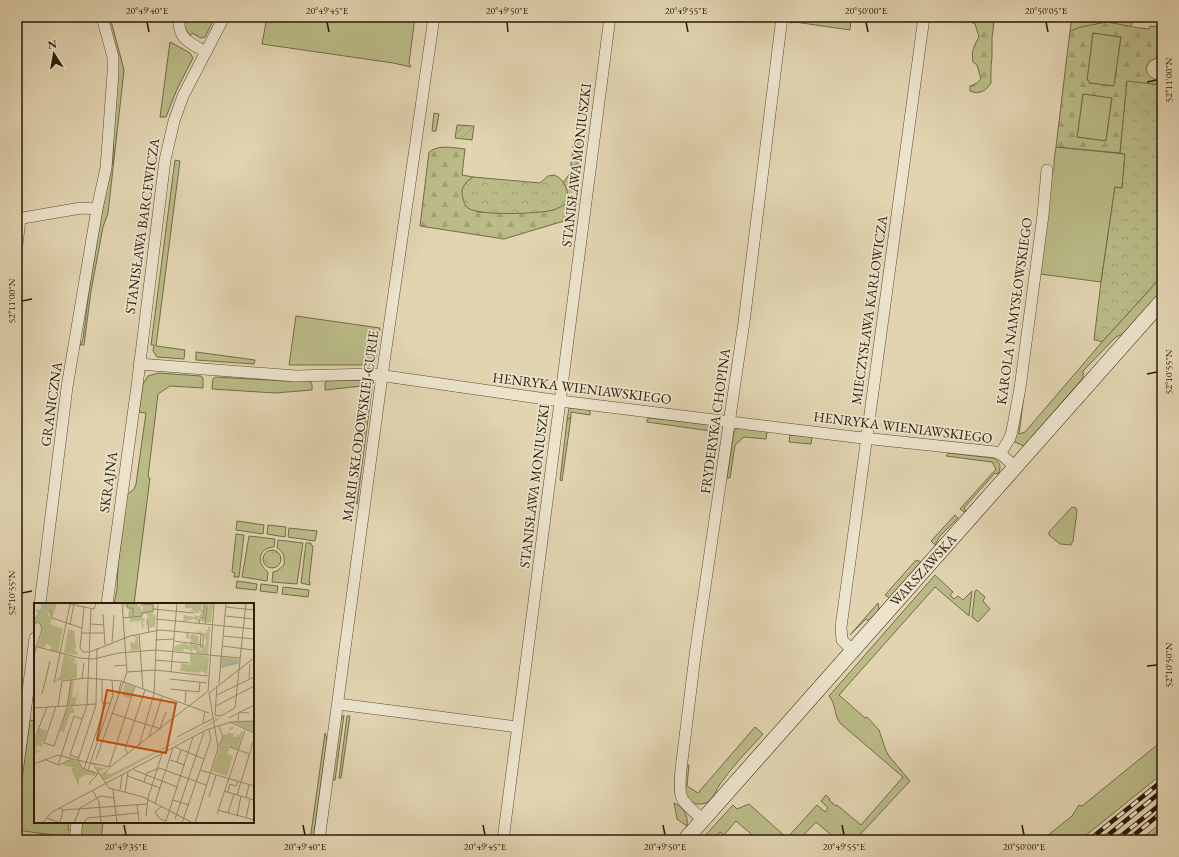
<svg xmlns="http://www.w3.org/2000/svg" width="1179" height="857" viewBox="0 0 1179 857" font-family="'EB Garamond',serif">
	<style>
		.grass { fill: #babb87; stroke: #726c48 }
		.forest { fill: url(#forest-firs); stroke: #726c48; fill-rule: evenodd }
		.park { fill: url(#park-crowns); stroke: #726c48 }
		.garden { fill: url(#garden-furrows); stroke: #726c48 }
		.lines { fill: none; stroke-linecap: round; stroke-linejoin: round }
		.street-casing { stroke: #584a33; stroke-width: 12 }
		.secondary-casing { stroke: #2a1c09; stroke-width: 16 }
		.street { stroke: #ece3cc; stroke-width: 11 }
		.secondary { stroke: #ece3cc; stroke-width: 15 }
		.rail-casing { stroke: #2a1c09; stroke-width: 4.5 }
		.rail { stroke: #ece3cc; stroke-width: 3; stroke-dasharray: 9; stroke-linecap: butt }
		.ticks { fill: none; stroke: #2a1c09; stroke-width: 1.5 }
		.labels { text-anchor: middle; stroke-width: 3.5; stroke-linejoin: round; paint-order: stroke }
		.street-label { font-size: 14px; fill: #2a1c09; stroke: #ece3cc }
		.inset-river { fill: none; stroke: #9bb5b8; stroke-width: 2 }
		.inset-road { fill: none; stroke: #988a6e; stroke-width: 1 }
		.view { fill: #cc500c; fill-opacity: 0.15; stroke: #cc500c; stroke-width: 2 }
		.inset-edge { fill: none; stroke: #2a1c09; stroke-width: 2 }
		.neatline { fill: none; stroke: #2a1c09; stroke-width: 1.5 }
		.ticks-label { font-size: 10px; text-anchor: middle; fill: #2a1c09 }
	</style>
	<defs>
		<pattern id="forest-firs" width="22" height="20" patternUnits="userSpaceOnUse"><rect width="22" height="20" fill="#babb87"/><path d="M5 1l3.5 6h-7zM16 11l3.5 6h-7z" fill="#a0a073"/></pattern>
		<pattern id="park-crowns" width="20" height="18" patternUnits="userSpaceOnUse"><rect width="20" height="18" fill="#babb87"/><path d="M2 6a3 3 0 1 1 6 0M12 15a3 3 0 1 1 6 0" fill="none" stroke="#a0a073"/></pattern>
		<pattern id="garden-furrows" width="10" height="10" patternUnits="userSpaceOnUse"><rect width="10" height="10" fill="#babb87"/><path d="M-1 1l2-2M0 10L10 0M9 11l2-2" fill="none" stroke="#a0a073"/></pattern>
	</defs>
	<rect width="100%" height="100%" fill="#e2d4b1"/>
	<filter id="stains"><feTurbulence type="fractalNoise" baseFrequency=".005" numOctaves="4"/><feColorMatrix values="0 0 0 0 .2 0 0 0 0 .09 0 0 0 0 .02 0 0 0 .5 -.17"/></filter>
	<radialGradient id="worn" r=".72"><stop offset=".6" stop-color="#630" stop-opacity="0"/><stop offset="1" stop-color="#630" stop-opacity=".3"/></radialGradient>
	<path class="grass" d="M 106,17 L 110,17 L 124,70 L 108,213 L 103,227 L 91,291 L 84,345 L 80,345 L 83,339 L 89,291 L 102,212 L 114,155 Z
		M 183,17 L 215,17 L 205,37 L 201,38 L 192,33 L 190,36 L 185,28 Z
		M 267,17 L 415,17 L 409,63 L 411,67 L 393,63 L 262,44 Z
		M 789,17 L 851,17 L 850,30 L 795,22 L 790,23 Z
		M 1072,17 L 1098,17 L 1132,21 L 1131,28 C 1117,22 1085,26 1070,31 Z
		M 1093,33 L 1121,37 L 1114,86 L 1089,83 L 1087,80 Z
		M 170,42 L 190,53 L 193,58 L 177,89 L 166,117 L 160,117 Z
		M 1083,94 L 1112,97 L 1106,141 L 1077,137 Z
		M 434,113 L 439,114 L 436,131 L 432,131 Z
		M 1056,147 L 1125,154 L 1122,188 L 1115,187 L 1101,282 L 1040,274 L 1052,173 L 1054,170 L 1054,161 Z
		M 175,160 L 180,161 L 156,346 L 185,350 L 184,359 L 157,357 L 153,351 L 154,345 L 151,345 Z
		M 1162,276 L 1162,291 L 1123,334 L 1116,337 L 1083,371 L 1083,378 L 1024,446 L 1013,441 L 1028,364 L 1019,434 L 1025,432 L 1102,342 Z
		M 296,316 L 380,328 L 375,362 L 369,365 L 289,365 Z
		M 196,352 L 255,360 L 254,364 L 196,360 Z
		M 158,373 L 201,376 L 203,378 L 203,388 L 170,386 L 158,394 L 148,477 L 150,478 L 134,604 L 114,604 L 117,589 L 118,565 L 127,495 L 134,489 L 136,484 L 146,413 L 139,412 L 143,384 L 148,376 Z
		M 215,377 L 286,381 L 310,381 L 312,384 L 312,390 L 275,393 L 212,389 L 213,379 Z
		M 365,380 L 370,382 L 372,389 L 357,504 L 356,503 L 368,394 L 362,386 L 325,390 L 325,383 L 326,381 Z
		M 569,408 L 590,410 L 590,415 L 571,412 L 571,417 L 567,420 Z
		M 650,418 L 711,425 L 711,428 L 715,429 L 719,435 L 716,456 L 710,457 C 720,448 716,442 711,431 L 647,422 L 647,419 Z
		M 740,428 L 767,431 L 766,439 L 744,437 L 735,445 L 730,478 L 727,478 L 734,432 L 736,429 Z
		M 790,435 L 812,437 L 811,444 L 789,442 Z
		M 948,453 L 993,458 C 1000,461 1002,467 998,474 L 995,473 L 964,508 L 966,511 L 964,512 L 960,509 L 996,469 L 992,462 L 946,456 Z
		M 1072,507 L 1076,508 L 1077,511 L 1073,541 L 1071,545 L 1060,544 L 1049,535 L 1049,532 Z
		M 955,515 L 958,518 L 940,536 L 935,545 L 931,541 Z
		M 237,521 L 264,525 L 263,534 L 236,530 Z
		M 268,525 L 286,527 L 285,537 L 267,534 Z
		M 289,528 L 317,531 L 315,541 L 288,537 Z
		M 236,534 L 244,535 L 239,577 L 234,577 L 235,573 L 232,572 Z
		M 249,536 L 275,539 L 274,547 C 258,548 256,563 268,572 L 267,581 L 242,577 Z
		M 278,540 L 303,543 L 297,584 L 272,582 L 273,572 L 277,571 L 284,565 C 285,557 284,552 277,548 Z
		M 306,543 L 311,543 L 311,545 L 313,546 L 309,582 L 310,582 L 310,585 L 301,583 Z
		M 916,560 L 921,562 L 890,598 L 885,595 Z
		M 935,575 L 953,592 L 950,595 L 954,599 L 958,596 L 963,600 L 972,591 L 969,616 L 935,587 L 839,695 L 865,718 L 867,717 L 879,730 L 886,751 L 889,756 L 910,781 L 855,840 L 837,840 L 816,822 L 799,840 L 758,840 L 736,821 L 724,835 L 720,832 L 713,840 L 701,840 L 733,805 L 737,809 L 749,804 L 787,838 L 817,805 L 825,812 L 828,808 L 821,801 L 826,795 L 830,799 L 829,800 L 836,806 L 837,805 L 861,825 L 903,777 L 840,723 C 834,715 836,704 829,696 Z
		M 237,581 L 257,584 L 256,590 L 236,588 Z
		M 261,584 L 278,586 L 277,593 L 260,591 Z
		M 283,587 L 309,590 L 308,597 L 282,594 Z
		M 977,590 L 985,597 L 983,601 L 990,609 L 978,622 L 972,617 L 975,591 Z
		M 878,603 L 879,610 L 869,621 L 866,619 L 850,635 Z
		M 344,715 L 335,780 L 332,780 L 340,720 Z
		M 347,716 L 350,716 L 341,778 L 339,778 Z
		M 30,720 L 35,721 L 35,822 L 69,822 L 68,830 L 73,831 L 72,840 L 67,840 L 67,837 L 17,830 L 17,814 Z
		M 755,727 L 763,734 C 748,750 733,766 720,784 C 717,789 713,798 708,802 C 705,804 700,804 697,804 C 679,800 685,778 686,766 L 689,765 L 687,786 L 698,793 Z
		M 325,733 L 327,739 L 313,840 L 310,840 Z
		M 1162,741 L 1162,774 L 1080,840 L 1042,840 L 1072,816 L 1079,805 L 1082,806 Z
		M 674,803 C 683,806 689,817 687,826 L 677,819 Z
		M 79,822 L 103,822 L 101,840 L 78,840 Z
		M 1162,822 L 1162,827 L 1146,840 L 1140,840 Z"/>
	<path class="forest" d="M 969,17 L 992,17 L 994,22 L 992,38 L 992,57 L 991,67 L 991,83 C 986,91 979,95 970,91 L 970,86 L 977,83 L 981,79 L 977,65 L 973,62 C 971,51 974,46 979,37 L 975,24 L 971,22 Z
		M 1106,22 C 1121,24 1134,28 1149,29 L 1150,26 L 1160,27 L 1157,58 L 1150,61 L 1146,68 C 1147,77 1154,81 1162,79 L 1162,85 L 1127,82 L 1120,153 L 1056,147 L 1070,31 L 1081,27 ZM 1093,33 L 1121,37 L 1114,86 L 1089,83 L 1089,81 L 1087,80 ZM 1083,94 L 1112,98 L 1106,141 L 1077,137 Z
		M 574,139 L 583,140 L 574,218 L 504,239 L 420,226 L 429,152 C 439,144 454,148 465,149 L 462,175 L 473,177 L 467,182 L 462,191 L 478,212 C 504,213 528,214 554,210 L 567,195 L 563,183 L 570,173 Z"/>
	<path class="park" d="M 1127,81 L 1162,85 L 1162,276 L 1102,342 L 1096,340 L 1094,340 L 1101,282 L 1115,187 L 1122,188 L 1125,154 L 1120,153 Z
		M 554,175 C 564,178 570,192 567,203 C 563,205 558,209 553,210 C 540,214 478,216 468,208 C 464,205 462,196 462,191 C 463,185 468,180 473,177 L 540,183 L 548,176 Z
		M263 559a9 9 0 1 1 18 0a9 9 0 1 1-18 0Z"/>
	<path class="garden" d="M 457,125 L 474,126 L 472,140 L 455,138 Z
		M 571,417 L 562,481 L 560,480 L 567,420 Z"/>
	<g class="lines">
		<defs>
			<path id="street" d="M 179,17 C 177,39 190,43 206,52
				M 17,219 L 81,208 L 97,209
				M 17,245 L 20,219
				M 139,364 L 296,376 L 371,374 L 560,401 L 854,437 L 995,452 L 1002,455 L 1015,467
				M 1000,454 L 1010,438 L 1012,431 L 1020,388 L 1043,215 L 1047,170
				M 40,604 L 67,387 L 97,209 L 106,168 L 113,73 L 113,57 L 102,17
				M 107,604 L 137,386 L 165,160 L 174,121 L 183,96 L 224,17
				M 852,650 L 842,640 L 841,627 L 924,17
				M 338,704 L 518,727
				M 17,773 L 35,638
				M 703,820 C 680,799 678,801 681,769 L 696,648 L 744,322 L 782,17
				M 75,840 L 77,822
				M 319,840 L 382,376 L 434,17
				M 503,840 L 610,17"/>
			<path id="secondary" d="M 685,840 L 1162,301"/>
		</defs>
		<use href="#street" class="street-casing"/>
		<use href="#secondary" class="secondary-casing"/>
		<use href="#street" class="street"/>
		<use href="#secondary" class="secondary"/>
		<defs>
			<path id="rail" d="M 1089,840 L 1162,781
				M 1102,840 L 1162,791
				M 1116,840 L 1162,803
				M 1128,840 L 1162,812"/>
		</defs>
		<use href="#rail" class="rail-casing"/>
		<use href="#rail" class="rail"/>
	</g>
	<path class="ticks" d="M 147,22 L 149,32M 327,22 L 329,32M 507,22 L 508,32M 686,22 L 688,32M 866,22 L 868,32M 1046,22 L 1048,32M 1147,82 L 1157,80M 22,301 L 32,299M 1147,374 L 1157,372M 22,593 L 32,591M 1147,666 L 1157,665M 124,825 L 126,835M 303,825 L 305,835M 483,825 L 485,835M 663,825 L 665,835M 842,825 L 844,835M 1022,825 L 1024,835"/>
	<g class="labels">
		<g class="street-label">
			<text transform="translate(576 165) rotate(-83)" y="5">STANISŁAWA MONIUSZKI</text>
			<text transform="translate(142 226) rotate(-82)" y="5">STANISŁAWA BARCEWICZA</text>
			<text transform="translate(869 310) rotate(-82)" y="5">MIECZYSŁAWA KARŁOWICZA</text>
			<text transform="translate(1014 311) rotate(-82)" y="5">KAROLA NAMYSŁOWSKIEGO</text>
			<text transform="translate(582 388) rotate(7)" y="5">HENRYKA WIENIAWSKIEGO</text>
			<text transform="translate(51 404) rotate(-82)" y="5">GRANICZNA</text>
			<text transform="translate(715 421) rotate(-82)" y="5">FRYDERYKA CHOPINA</text>
			<text transform="translate(360 426) rotate(-82)" y="5">MARII SKŁODOWSKIEJ-CURIE</text>
			<text transform="translate(903 427) rotate(7)" y="5">HENRYKA WIENIAWSKIEGO</text>
			<text transform="translate(108 482) rotate(-82)" y="5">SKRAJNA</text>
			<text transform="translate(534 486) rotate(-83)" y="5">STANISŁAWA MONIUSZKI</text>
			<text transform="translate(923 570) rotate(-48)" y="5">WARSZAWSKA</text>
		</g>
	</g>
	<g transform="translate(34 603)">
		<rect width="220" height="220" fill="#e2d4b1"/>
		<path d="M 6,0 L 23,0 L 18,15 L 16,9 L 13,10 L 18,16 L 16,21 L 29,26 L 24,49 L 15,48 L 17,43 L 13,41 L 9,46 L 4,43 L 9,26 L 4,19 L 0,20 L 0,17 L 5,11 L 1,7 L 8,6 ZM 89,0 L 103,0 L 105,5 L 106,0 L 108,9 L 110,2 L 121,0 L 120,5 L 123,5 L 120,7 L 119,13 L 122,11 L 121,26 L 120,24 L 115,25 L 113,11 L 109,11 L 108,15 L 113,16 L 109,17 L 113,19 L 113,26 L 112,19 L 109,19 L 109,22 L 110,21 L 111,21 L 108,27 L 107,18 L 104,18 L 104,30 L 99,31 L 104,30 L 103,18 L 95,19 L 97,14 L 94,14 L 95,5 L 92,4 L 90,4 L 90,14 ZM 151,0 L 174,0 L 175,7 L 175,0 L 179,0 L 177,20 L 166,18 L 170,13 L 170,2 L 168,1 L 167,6 L 169,8 L 168,15 L 164,14 L 165,20 L 160,16 L 149,19 L 150,12 L 160,14 L 162,11 L 162,13 L 166,13 L 167,10 L 166,7 L 164,10 L 160,10 L 160,7 L 158,9 L 147,8 L 157,9 L 158,5 L 151,5 ZM 174,23 L 176,24 L 174,52 L 162,50 L 162,44 L 162,48 L 157,45 L 159,48 L 156,49 L 159,50 L 157,49 L 156,47 L 150,46 L 149,49 L 140,48 L 140,43 L 150,40 L 156,43 L 157,36 L 149,35 L 152,35 L 152,30 L 155,30 L 155,34 L 158,31 L 164,33 L 164,28 L 169,29 L 164,31 L 165,40 L 159,40 L 158,42 L 163,41 L 168,49 L 167,44 L 171,44 L 172,39 L 171,32 L 170,39 L 170,30 L 174,30 L 170,29 L 174,29 L 171,27 L 174,27 ZM 99,33 L 104,33 L 105,47 L 93,48 L 93,45 L 93,48 L 97,47 L 96,39 L 101,40 L 101,36 L 103,35 ZM 156,51 L 160,51 L 158,53 L 161,51 L 175,54 L 173,72 L 168,68 L 164,70 L 146,68 L 148,60 L 156,62 ZM 30,52 L 41,55 L 41,58 L 26,72 ZM 43,56 L 43,75 L 21,78 L 39,59 L 42,61 ZM 37,77 L 40,77 L 38,94 L 42,95 L 43,88 L 44,90 L 41,102 L 33,102 ZM 91,80 L 100,84 L 96,96 L 88,92 ZM 38,103 L 41,110 L 36,110 L 30,129 L 26,128 L 34,104 ZM 181,113 L 183,116 L 187,115 L 166,127 L 137,142 L 72,177 L 69,177 L 62,164 L 72,165 L 65,169 L 67,171 L 77,164 L 72,170 L 77,171 L 163,128 L 181,117 ZM 199,123 L 200,125 L 194,129 L 199,131 L 201,129 L 199,134 L 202,134 L 204,131 L 206,133 L 207,128 L 209,129 L 204,146 L 188,141 L 183,154 L 196,162 L 193,173 L 178,168 L 189,132 L 194,131 L 196,125 ZM 6,125 L 13,128 L 9,139 L 5,139 L 9,140 L 7,145 L 5,142 L 2,144 L 3,148 L 7,146 L 2,151 L 0,134 ZM 35,155 L 43,157 L 48,166 L 60,168 L 62,173 L 53,172 L 47,169 L 47,166 L 28,162 L 37,157 L 34,158 Z" fill="#babb87"/>
		<path d="M 34,26 L 40,28 L 42,44 L 40,48 L 43,48 L 44,52 L 30,50 ZM 40,164 L 47,166 L 47,169 L 53,171 L 45,176 L 45,184 L 37,166 Z" fill="#babb87"/>
		<path d="M 187,54 L 205,56 L 204,61 L 186,64 ZM 220,118 L 220,129 L 199,119 Z" fill="#babb87"/>
		<path d="M 188,141 L 196,144 L 193,151 L 199,153 L 196,162 L 183,154 Z" fill="#babb87"/>
		<path class="inset-river" d="M 0,18 L 12,0M 188,64 L 204,59"/>
		<path class="inset-road" d="M 94,0 L 93,5 L 99,5 L 99,13M 107,2 L 119,1M 50,4 L 46,45 L 49,49 L 55,49M 192,4 L 220,7M 119,6 L 160,10M 16,8 L 18,15 L 48,25M 69,11 L 71,42M 191,13 L 220,16M 89,15 L 108,13 L 108,10 L 119,8 L 119,0M 113,16 L 115,29M 122,16 L 220,26M 0,21 L 5,19 L 8,26 L 0,52M 57,21 L 70,22M 165,21 L 166,15 L 169,15 L 170,0M 171,21 L 173,4M 36,22 L 40,0M 47,30 L 70,30M 105,31 L 109,86M 189,33 L 220,36M 121,37 L 140,36M 140,38 L 169,42M 78,39 L 80,12M 0,43 L 46,55 L 59,56 L 85,50 L 121,47 L 206,55M 188,43 L 220,47M 56,49 L 96,33 L 126,27 L 148,29 L 169,31 L 169,44 L 166,44 L 167,31M 121,57 L 155,60M 80,63 L 93,62M 93,69 L 121,67 L 174,73M 137,69 L 143,0M 48,75 L 50,60M 68,76 L 68,100 L 76,100M 136,76 L 173,80M 215,76 L 216,61M 20,80 L 36,1 L 60,6 L 62,0M 185,81 L 192,0M 136,86 L 165,89 L 166,79M 174,89 L 180,0M 8,91 L 16,58M 84,92 L 87,79M 183,92 L 220,74M 151,100 L 152,88M 22,103 L 10,140 L 20,143 L 33,105 L 37,77M 24,103 L 28,78 L 52,75 L 87,78 L 175,110M 182,103 L 220,83M 0,105 L 62,101M 77,110 L 127,126M 181,112 L 187,113 L 201,105 L 212,0M 181,112 L 183,83M 195,115 L 220,102M 204,118 L 205,109 L 215,110M 196,119 L 220,130M 169,120 L 171,108M 126,125 L 132,109M 3,130 L 13,104M 115,134 L 128,94M 143,134 L 178,116M 105,143 L 120,91 L 124,0M 141,144 L 170,156M 184,144 L 189,134 L 185,123M 196,144 L 216,151M 94,150 L 91,146 L 111,87M 45,155 L 36,152 L 53,102 L 57,6M 10,156 L 25,162 L 36,157M 62,156 L 93,69 L 88,0M 136,157 L 151,162M 143,159 L 147,147M 57,160 L 76,164 L 173,89M 0,161 L 24,152 L 63,162M 24,162 L 40,113 L 48,116M 60,163 L 75,185 L 109,194 L 159,220M 75,164 L 101,83M 50,166 L 72,100M 54,167 L 79,92 L 78,77M 100,167 L 143,184M 166,167 L 220,183M 94,173 L 126,185M 110,179 L 113,170 L 125,165 L 172,182M 56,182 L 56,179 L 64,171 L 48,165 L 44,157 L 62,102 L 63,45M 79,187 L 83,220M 86,187 L 88,172M 59,188 L 65,199 L 67,220M 190,188 L 220,197M 91,189 L 94,169M 194,189 L 196,181 L 202,183 L 204,179M 203,192 L 220,136M 175,194 L 182,172M 212,195 L 215,182M 139,197 L 155,202M 121,200 L 139,145M 103,201 L 105,218M 128,203 L 121,209 L 126,216 L 132,218 L 159,134M 26,205 L 29,207 L 113,201M 184,207 L 220,217M 194,210 L 200,191M 183,211 L 211,127M 112,213 L 114,195 L 128,151M 203,213 L 207,193M 13,215 L 26,220M 212,215 L 216,196M 141,216 L 170,129M 8,220 L 18,209 L 172,127 L 197,119 L 220,118M 26,220 L 29,207M 40,220 L 46,205 L 67,193 L 80,195M 50,220 L 53,215 L 104,210M 148,220 L 177,136 L 175,127M 161,220 L 184,145 L 175,90 L 220,55"/>
		<path class="view" d="M 73,87 L 142,100 L 132,150 L 63,137 Z"/>
		<rect width="220" height="220" class="inset-edge"/>
	</g>
	<rect width="1179" height="857" fill="none" stroke="#e2d4b1" stroke-width="44"/>
	<g transform="translate(54 54) rotate(349)" stroke="#ece3cc" stroke-width="3" paint-order="stroke">
	<path d="M0-3L7 15L0 10L-7 15Z" fill="#2a1c09"/>
	<text y="-6" font-size="11" font-weight="bold" text-anchor="middle" fill="#2a1c09">N</text>
	</g>
	<rect x="22" y="22" width="1135" height="813" class="neatline"/>
	<g class="ticks-label">
		<text x="147" y="14">20°49'40"E</text>
		<text x="327" y="14">20°49'45"E</text>
		<text x="507" y="14">20°49'50"E</text>
		<text x="686" y="14">20°49'55"E</text>
		<text x="866" y="14">20°50'00"E</text>
		<text x="1046" y="14">20°50'05"E</text>
		<text transform="translate(1168 80) rotate(-90)" y="4">52°11'00"N</text>
		<text transform="translate(11 301) rotate(-90)" y="4">52°11'00"N</text>
		<text transform="translate(1168 372) rotate(-90)" y="4">52°10'55"N</text>
		<text transform="translate(11 593) rotate(-90)" y="4">52°10'55"N</text>
		<text transform="translate(1168 665) rotate(-90)" y="4">52°10'50"N</text>
		<text x="126" y="850">20°49'35"E</text>
		<text x="305" y="850">20°49'40"E</text>
		<text x="485" y="850">20°49'45"E</text>
		<text x="665" y="850">20°49'50"E</text>
		<text x="844" y="850">20°49'55"E</text>
		<text x="1024" y="850">20°50'00"E</text>
	</g>
	<rect width="100%" height="100%" filter="url(#stains)"/>
	<rect width="100%" height="100%" fill="url(#worn)"/>
</svg>
